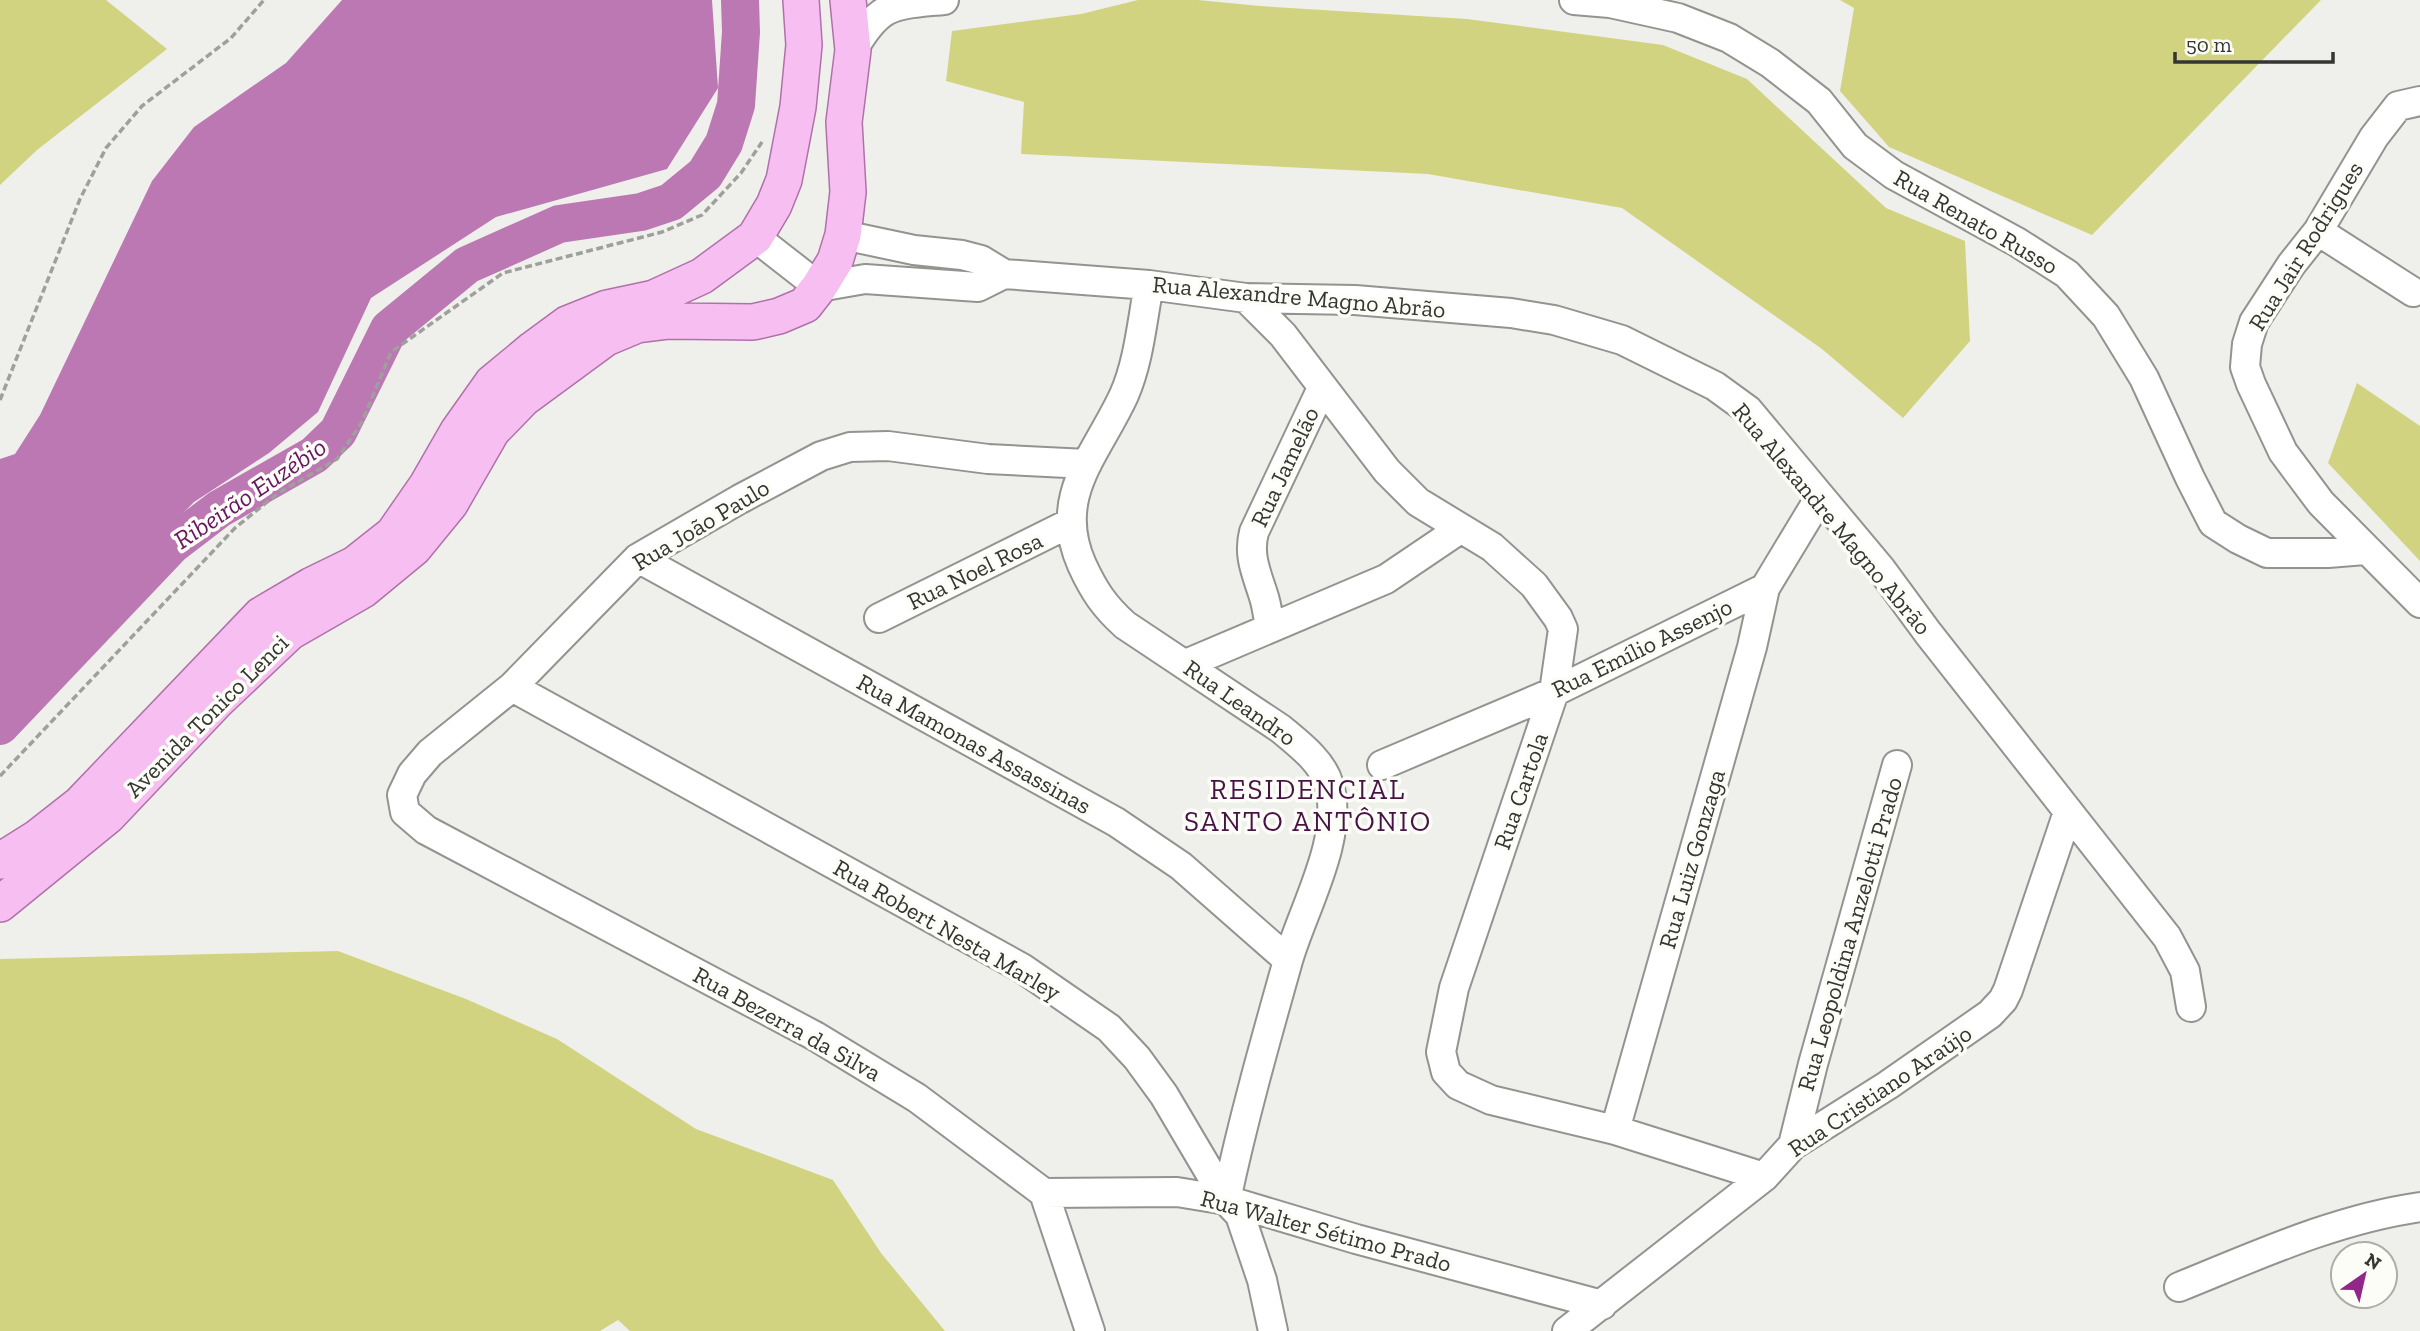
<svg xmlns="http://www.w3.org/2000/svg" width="2420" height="1331" viewBox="0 0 2420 1331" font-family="'Zilla Slab',serif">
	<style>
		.green { fill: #d2d381 }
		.water { fill: #bb78b3 }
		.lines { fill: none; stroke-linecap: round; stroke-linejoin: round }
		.river { stroke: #bb78b3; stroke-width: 38 }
		.minor-casing { stroke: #93938f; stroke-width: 32 }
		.major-casing { stroke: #b071a9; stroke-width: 38 }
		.path { stroke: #9fa09c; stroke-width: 3.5; stroke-dasharray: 7 3.5; stroke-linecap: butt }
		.minor { stroke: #fff; stroke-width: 28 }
		.major { stroke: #f7bef1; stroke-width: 35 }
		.labels { text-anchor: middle; stroke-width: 7; stroke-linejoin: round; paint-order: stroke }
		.street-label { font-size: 24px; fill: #353533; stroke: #fdfdf8 }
		.water-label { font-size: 26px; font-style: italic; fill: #671562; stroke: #fdfdf8 }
		.quarter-label { font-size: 28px; letter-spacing: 2px; fill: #461442; stroke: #fdfdf8 }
	</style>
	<rect width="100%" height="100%" fill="#eff0eb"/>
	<path class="green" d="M 0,0 L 106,0 L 167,49 L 37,150 L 0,185 Z
		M 1138,0 L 1198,0 L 1260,6 L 1467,19 L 1663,45 L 1747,79 L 1886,208 L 1965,241 L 1970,341 L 1903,418 L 1822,349 L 1622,208 L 1428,174 L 1021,154 L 1024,102 L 946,81 L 952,31 L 1081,14 Z
		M 1840,0 L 2321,0 L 2092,235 L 1889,147 L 1840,91 L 1854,8 Z
		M 2357,383 L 2420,426 L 2420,561 L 2328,463 Z
		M 338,951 L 466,999 L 557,1039 L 696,1129 L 833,1180 L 881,1253 L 945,1331 L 630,1331 L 618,1320 L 600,1331 L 0,1331 L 0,959 Z"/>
	<path class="water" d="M 342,0 L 712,0 L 718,88 L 667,169 L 496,217 L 371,298 L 318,412 L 269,453 L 194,502 L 0,699 L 0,459 L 15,454 L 40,415 L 152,181 L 194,127 L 286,63 Z"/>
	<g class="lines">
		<path class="river" d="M 0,726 L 172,545 L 219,509 L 314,455 L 338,432 L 389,329 L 467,265 L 559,224 L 641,212 L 671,202 L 705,174 L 724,143 L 736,105 L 741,32 L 740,0"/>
		<defs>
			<path id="minor" d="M 1574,0 L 1610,3 L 1678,18 L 1729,38 L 1770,63 L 1819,101 L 1855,146 L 1894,175 L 2017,242 L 2067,274 L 2106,316 L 2144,378 L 2190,478 L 2213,523 L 2238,539 L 2267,553 L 2328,553 L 2365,550
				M 853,50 C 880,3 892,5 944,0
				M 2420,101 L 2398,106 L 2374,137 L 2318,231 L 2291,265 L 2254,322 L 2247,344 L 2245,367 L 2251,384 L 2283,452 L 2321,503 L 2420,603
				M 2318,231 L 2413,292
				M 843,235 L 914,250 L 962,255 L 981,260 L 1004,274 L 1149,285 L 1246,298 L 1355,300 L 1511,313 L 1554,320 L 1622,340 L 1715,386 L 1748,410 L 1881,569 L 1928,633 L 2167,937 L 2185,971 L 2191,1007
				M 755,237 L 819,287 L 865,279 L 978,287 L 1004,274
				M 1149,285 C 1142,321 1139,361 1124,395 C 1097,454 1051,496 1082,565 C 1094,591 1104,606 1125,625 L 1281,729 C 1299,744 1323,762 1329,785 C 1345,839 1301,912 1287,964 C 1265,1042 1243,1120 1226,1200
				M 1246,298 L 1283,335 L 1387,471 L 1418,502 L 1492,547 L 1534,585 L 1558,618 L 1563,629 L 1554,692 L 1454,988 L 1441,1052 L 1446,1072 L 1458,1085 L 1491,1100 L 1615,1130 L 1764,1177
				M 1087,464 L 988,459 L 888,446 L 850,447 L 821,456 L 740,499 L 638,558 L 512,687 L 430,753 L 412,774 L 402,795 L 405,812 L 426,830 L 815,1036 L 917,1098 L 1044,1193 L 1090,1331
				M 638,558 L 1116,822 L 1181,866 L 1288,960
				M 879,618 L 1070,523
				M 1270,628 C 1268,617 1267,605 1263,594 C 1256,572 1248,555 1254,532 L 1322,388
				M 1186,664 L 1386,579 L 1460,529
				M 512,687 L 1022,968 L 1109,1028 L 1137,1058 L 1164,1095 L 1226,1200 L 1240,1215 L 1262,1280 L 1273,1331
				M 1382,765 L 1554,692 L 1765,588 L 1820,497
				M 1615,1130 L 1752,647 L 1765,588
				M 1793,1145 L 1813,1064 L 1897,765
				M 1044,1193 L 1177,1192 L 1226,1200 L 1356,1239 L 1602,1305
				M 2179,1287 C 2258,1255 2336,1219 2420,1207
				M 1567,1331 L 1764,1177 L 1793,1145 L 1888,1085 L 1990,1014 L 2003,1000 L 2008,990 L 2068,812"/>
			<path id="major" d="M 0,861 L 38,837 L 80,804 L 261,615 L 312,585 L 355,564 L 393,534 L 427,485 L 458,431 L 492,383 L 533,349 L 567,324 L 607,308 L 654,298 L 702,276 L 755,237 L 774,205 L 784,180 L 798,107 L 804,45 L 801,0
				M 0,904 L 108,816 L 217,701 L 290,632 L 363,590 L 414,548 L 450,504 L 492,431 L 523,399 L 606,338 L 637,325 L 669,321 L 753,322 L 779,316 L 805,305 L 819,287 L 835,261 L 843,235 L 848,192 L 844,122 L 853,50 L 848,0"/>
		</defs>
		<use href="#minor" class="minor-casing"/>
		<use href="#major" class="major-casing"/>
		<path class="path" d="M 0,400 L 80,199 L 106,148 L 142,106 L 231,38 L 264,0
			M 0,776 L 235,528 L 277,494 L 337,459 L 362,422 L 391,352 L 503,273 L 662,232 L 702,215 L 741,173 L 762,142"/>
		<use href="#minor" class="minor"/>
		<use href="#major" class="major"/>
	</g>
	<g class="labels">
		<g class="street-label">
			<text transform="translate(1976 222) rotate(30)" y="8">Rua Renato Russo</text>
			<text transform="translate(2306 246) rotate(-58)" y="8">Rua Jair Rodrigues</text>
			<text transform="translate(1299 297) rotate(5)" y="8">Rua Alexandre Magno Abrão</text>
			<text transform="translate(1285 467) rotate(-65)" y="8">Rua Jamelão</text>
			<text transform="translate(1832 519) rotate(50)" y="8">Rua Alexandre Magno Abrão</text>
			<text transform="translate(701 525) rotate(-31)" y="8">Rua João Paulo</text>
			<text transform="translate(975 571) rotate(-26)" y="8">Rua Noel Rosa</text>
			<text transform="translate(1642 648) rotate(-26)" y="8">Rua Emílio Assenjo</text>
			<text transform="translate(1240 703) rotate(35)" y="8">Rua Leandro</text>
			<text transform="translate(207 716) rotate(-45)" y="8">Avenida Tonico Lenci</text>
			<text transform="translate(974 744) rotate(29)" y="8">Rua Mamonas Assassinas</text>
			<text transform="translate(1521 791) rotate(-71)" y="8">Rua Cartola</text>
			<text transform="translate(1692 859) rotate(-74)" y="8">Rua Luiz Gonzaga</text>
			<text transform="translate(947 930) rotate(30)" y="8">Rua Robert Nesta Marley</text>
			<text transform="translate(1850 934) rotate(-74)" y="8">Rua Leopoldina Anzelotti Prado</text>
			<text transform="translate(787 1024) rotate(29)" y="8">Rua Bezerra da Silva</text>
			<text transform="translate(1880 1091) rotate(-34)" y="8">Rua Cristiano Araújo</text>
			<text transform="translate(1326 1231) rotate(15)" y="8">Rua Walter Sétimo Prado</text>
		</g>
		<g class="water-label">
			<text transform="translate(250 493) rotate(-34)" y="9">Ribeirão Euzébio</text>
		</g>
		<g class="quarter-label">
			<text x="1308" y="799">RESIDENCIAL<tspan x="1308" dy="32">SANTO ANTÔNIO</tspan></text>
		</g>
	</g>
	<g transform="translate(2364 1275) rotate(34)"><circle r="33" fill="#fdfdf8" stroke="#adada9" stroke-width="2"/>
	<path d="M0-5L12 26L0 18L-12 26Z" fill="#92278a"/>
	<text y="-10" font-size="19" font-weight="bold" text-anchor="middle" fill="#353533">N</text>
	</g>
	<path d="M2175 52v10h158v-10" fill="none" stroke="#353533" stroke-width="3.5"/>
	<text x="2186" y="52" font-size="21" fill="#353533" stroke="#fdfdf8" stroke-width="5" paint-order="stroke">50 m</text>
</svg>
